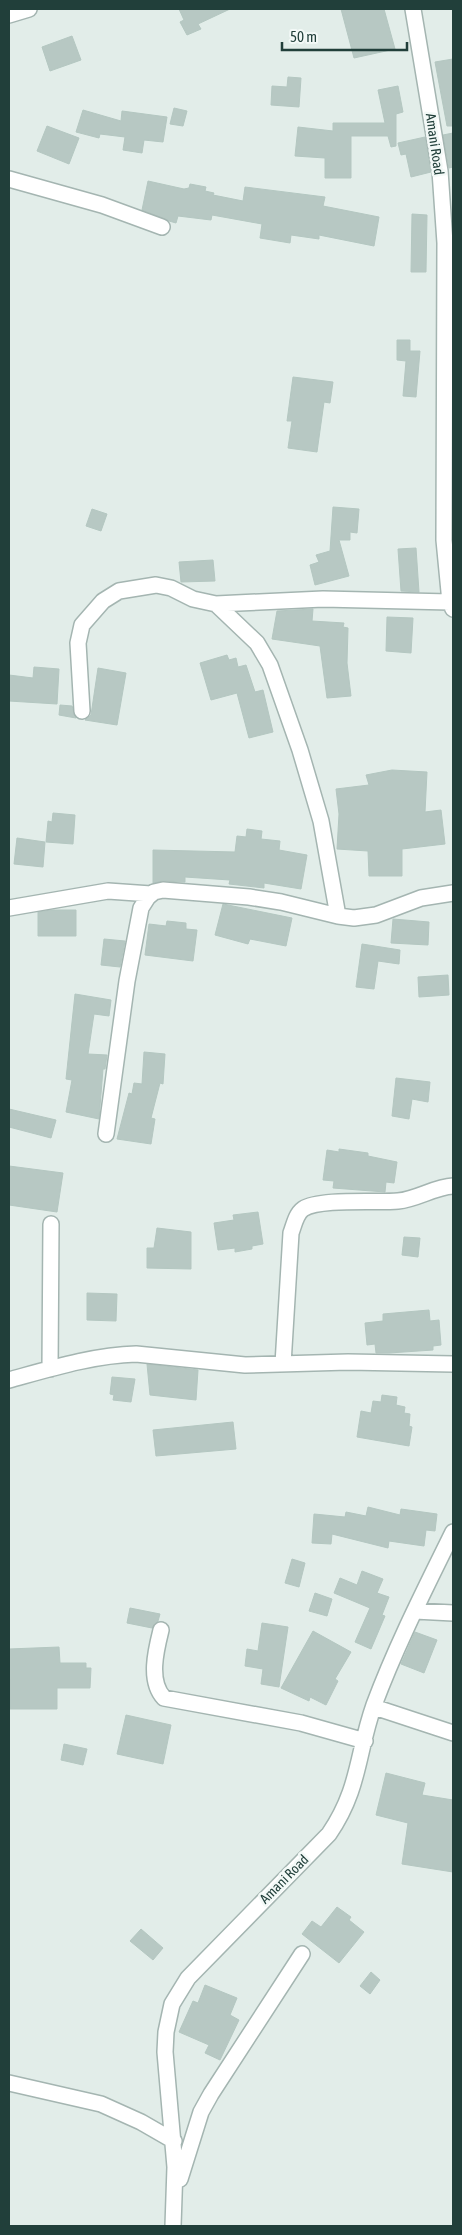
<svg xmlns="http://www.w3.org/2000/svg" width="462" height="2235" viewBox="0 0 462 2235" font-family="'Asap Condensed',sans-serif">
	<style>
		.building { fill: #b7c8c3; stroke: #b4c7c1 }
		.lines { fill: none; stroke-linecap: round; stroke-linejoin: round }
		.minor-casing { stroke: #a4b5b1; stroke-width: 18 }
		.minor { stroke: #fff; stroke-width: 15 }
		.labels { text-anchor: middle; stroke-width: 5; stroke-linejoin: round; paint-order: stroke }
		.street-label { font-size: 14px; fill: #213f3a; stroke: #f3f9f7 }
	</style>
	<rect width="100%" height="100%" fill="#e2ede9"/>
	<path class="building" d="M 179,9 L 230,9 L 198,24 L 201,29 L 187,35 L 180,22 L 184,20 Z
		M 341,9 L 384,9 L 395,49 L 354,58 Z
		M 72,36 L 81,60 L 50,71 L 42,47 Z
		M 453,59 L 453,126 L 447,126 L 435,62 Z
		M 288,77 L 301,78 L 299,107 L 271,105 L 272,86 L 287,87 Z
		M 398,86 L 403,112 L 396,114 L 396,146 L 391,147 L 388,136 L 351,136 L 351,178 L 325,178 L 325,158 L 295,156 L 298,127 L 333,131 L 333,123 L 385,123 L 378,90 Z
		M 174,108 L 187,111 L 183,126 L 170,124 Z
		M 83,110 L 121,121 L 122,111 L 167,117 L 163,142 L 144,140 L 142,153 L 123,150 L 125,137 L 100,134 L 99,138 L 76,132 Z
		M 47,126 L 79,138 L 69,164 L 37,151 Z
		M 453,133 L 453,167 L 449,168 L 443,135 Z
		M 425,137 L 431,172 L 411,177 L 406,154 L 401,155 L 398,143 Z
		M 148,181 L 184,189 L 189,188 L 190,184 L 206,187 L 205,191 L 214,193 L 213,195 L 243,201 L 245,187 L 325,197 L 323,206 L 379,217 L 374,246 L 319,235 L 319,239 L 291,235 L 290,243 L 260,238 L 262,224 L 212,215 L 211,220 L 178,216 L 176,223 L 169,221 L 142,210 Z
		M 412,214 L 427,215 L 426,272 L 411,272 Z
		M 397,340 L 410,340 L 410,351 L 420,351 L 416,397 L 403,396 L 406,361 L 397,360 Z
		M 293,377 L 333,382 L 330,403 L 324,402 L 317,452 L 288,448 L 292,421 L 287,421 Z
		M 333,507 L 359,509 L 357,533 L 350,532 L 350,540 L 339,540 L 349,576 L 315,585 L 310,565 L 319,562 L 316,555 L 330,551 Z
		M 92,509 L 107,514 L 101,531 L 86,526 Z
		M 416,548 L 419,592 L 401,591 L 398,549 Z
		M 213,560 L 215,581 L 181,582 L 179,562 Z
		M 313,609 L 312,621 L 344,623 L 343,627 L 348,628 L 347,663 L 351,696 L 327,698 L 320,646 L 272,639 L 277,611 Z
		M 387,617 L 413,618 L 411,653 L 386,651 Z
		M 227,655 L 229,660 L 236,658 L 238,667 L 246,665 L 255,692 L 263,690 L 273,732 L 249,738 L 237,693 L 211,700 L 200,663 Z
		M 34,667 L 59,669 L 57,704 L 9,701 L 9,675 L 33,678 Z
		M 98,668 L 126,673 L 117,725 L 85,720 L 91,715 Z
		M 60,705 L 72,706 L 76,718 L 59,715 Z
		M 392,770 L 427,772 L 425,812 L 441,810 L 445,844 L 402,849 L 402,876 L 369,876 L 368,851 L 337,849 L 339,814 L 336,789 L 369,785 L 366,775 Z
		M 53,813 L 75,815 L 73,844 L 46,842 L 48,821 L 52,822 Z
		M 247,829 L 262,831 L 261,839 L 280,841 L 279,850 L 307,855 L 301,889 L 264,883 L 264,888 L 229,884 L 230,880 L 185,877 L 185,882 L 163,881 L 153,883 L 153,850 L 235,852 L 237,836 L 246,837 Z
		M 17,838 L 45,842 L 43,867 L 14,864 Z
		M 223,904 L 292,918 L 286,946 L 250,939 L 248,944 L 215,935 Z
		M 51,910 L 76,910 L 76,936 L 38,936 L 38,912 Z
		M 393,919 L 429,922 L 428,945 L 391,943 Z
		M 167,921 L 186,923 L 186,929 L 197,930 L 193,961 L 145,955 L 149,924 L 166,926 Z
		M 104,939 L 125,941 L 120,967 L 101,965 Z
		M 362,944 L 400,950 L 399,964 L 378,961 L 374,989 L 356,987 Z
		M 448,975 L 449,995 L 419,997 L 418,977 Z
		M 75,994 L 111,1000 L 109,1016 L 94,1014 L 88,1054 L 107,1055 L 105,1069 L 103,1069 L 99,1119 L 66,1112 L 72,1080 L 66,1079 Z
		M 144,1052 L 165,1054 L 163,1084 L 160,1083 L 151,1118 L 155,1119 L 151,1144 L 117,1139 L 129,1093 L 132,1094 L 134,1083 L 142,1084 Z
		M 396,1078 L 430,1082 L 428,1102 L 412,1099 L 409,1119 L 392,1116 Z
		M 9,1109 L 56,1120 L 51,1138 L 9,1127 Z
		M 339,1149 L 368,1153 L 368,1156 L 397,1162 L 394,1183 L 386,1182 L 385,1192 L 333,1188 L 334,1181 L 323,1180 L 327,1150 L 339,1152 Z
		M 9,1166 L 63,1173 L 57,1212 L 9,1205 Z
		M 258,1212 L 263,1244 L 252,1246 L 252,1249 L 235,1252 L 235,1248 L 218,1250 L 214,1223 L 234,1220 L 233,1215 Z
		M 157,1228 L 191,1232 L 191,1269 L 147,1268 L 147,1248 L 154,1248 Z
		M 404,1237 L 420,1238 L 418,1257 L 402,1255 Z
		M 87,1293 L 117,1294 L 116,1321 L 87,1320 Z
		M 429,1310 L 430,1321 L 439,1320 L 441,1345 L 433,1346 L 433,1350 L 389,1353 L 376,1353 L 375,1344 L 367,1345 L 365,1323 L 383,1321 L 383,1314 Z
		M 147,1364 L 198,1370 L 196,1400 L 150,1395 Z
		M 112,1377 L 135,1379 L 131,1402 L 113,1400 L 114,1395 L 110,1394 Z
		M 382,1395 L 397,1397 L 396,1405 L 405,1407 L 404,1413 L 410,1414 L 409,1426 L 412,1427 L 409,1446 L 357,1437 L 361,1411 L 371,1413 L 373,1401 L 381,1402 Z
		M 233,1422 L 236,1449 L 156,1456 L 153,1430 Z
		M 368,1507 L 400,1515 L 401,1509 L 437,1514 L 435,1531 L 426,1530 L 424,1546 L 389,1541 L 388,1548 L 332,1534 L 331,1544 L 312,1543 L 314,1514 L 345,1517 L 346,1512 L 366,1516 Z
		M 292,1559 L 305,1563 L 299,1587 L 285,1583 Z
		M 362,1571 L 383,1579 L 377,1593 L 389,1597 L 382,1615 L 385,1616 L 371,1649 L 355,1642 L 370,1608 L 334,1593 L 340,1578 L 357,1585 Z
		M 315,1593 L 332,1599 L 327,1616 L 309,1611 Z
		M 130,1608 L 160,1614 L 158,1621 L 152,1628 L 127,1623 Z
		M 262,1623 L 288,1627 L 279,1687 L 261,1684 L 263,1669 L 245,1666 L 247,1649 L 258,1651 Z
		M 313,1631 L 351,1652 L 335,1679 L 338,1681 L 326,1705 L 310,1697 L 309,1701 L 281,1688 Z
		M 415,1632 L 437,1640 L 424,1673 L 401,1664 Z
		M 59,1647 L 60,1663 L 86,1663 L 86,1668 L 91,1668 L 90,1688 L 57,1688 L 57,1709 L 10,1709 L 9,1649 Z
		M 126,1715 L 171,1725 L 163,1764 L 117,1754 Z
		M 64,1744 L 87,1749 L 83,1765 L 61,1760 Z
		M 386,1773 L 425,1783 L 422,1795 L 453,1800 L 453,1872 L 402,1864 L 408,1823 L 376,1815 Z
		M 337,1907 L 351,1917 L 349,1920 L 364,1932 L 339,1963 L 302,1934 L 312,1921 L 321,1927 Z
		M 141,1929 L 163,1948 L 153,1960 L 130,1941 Z
		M 371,1972 L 380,1980 L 370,1994 L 360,1986 Z
		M 205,1985 L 237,1998 L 230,2015 L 239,2020 L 220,2060 L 205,2053 L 209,2045 L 179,2032 L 193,2001 L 198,2003 Z"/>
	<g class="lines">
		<defs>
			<path id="minor" d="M 413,9 L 440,171 L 445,243 L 444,540 L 450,602 L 453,609
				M 9,15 L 29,9
				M 9,179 L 102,205 L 162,227
				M 216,604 L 257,643 L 270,665 L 300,750 L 321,821 L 338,916
				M 82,711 L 78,643 L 82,625 L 103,601 L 119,591 L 156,585 L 171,588 L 193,599 L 216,604 L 323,599 L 450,602
				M 9,908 L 108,891 L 151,894
				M 106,1134 L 127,981 L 141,908 L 148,897 L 154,892 L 163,890 L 249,897 L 281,902 L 338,916 L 354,918 L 376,915 L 421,898 L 453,893
				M 283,1364 L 291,1233 C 294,1225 296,1214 303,1209 C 320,1198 377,1203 398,1201 C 418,1199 434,1187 453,1186
				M 50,1369 L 51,1224
				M 9,1380 C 49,1369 94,1355 136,1354 L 245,1365 L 348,1362 L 453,1364
				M 415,1611 L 453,1613
				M 161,1630 C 156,1650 148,1681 164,1698 L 301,1723 L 365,1741
				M 374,1707 L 453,1733
				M 9,2083 L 101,2104 L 141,2122 L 174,2141
				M 180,2179 L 201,2112 L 211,2094 L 302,1954
				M 173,2226 L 175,2167 L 165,2052 L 166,2032 L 172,2004 L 188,1978 L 329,1834 C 360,1789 357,1753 374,1705 C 396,1646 425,1589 453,1532"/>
		</defs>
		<use href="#minor" class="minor-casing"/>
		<use href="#minor" class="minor"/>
	</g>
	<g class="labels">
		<g class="street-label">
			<text transform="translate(435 144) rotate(82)" y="5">Amani Road</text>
			<text transform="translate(284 1879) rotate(-45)" y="5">Amani Road</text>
		</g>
	</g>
	<rect width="462" height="2235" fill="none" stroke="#213f3a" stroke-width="20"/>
	<path d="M282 42v8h125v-8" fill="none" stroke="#213f3a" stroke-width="2.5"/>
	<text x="290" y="42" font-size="15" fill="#213f3a" stroke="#f3f9f7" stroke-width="4" paint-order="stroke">50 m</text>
</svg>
